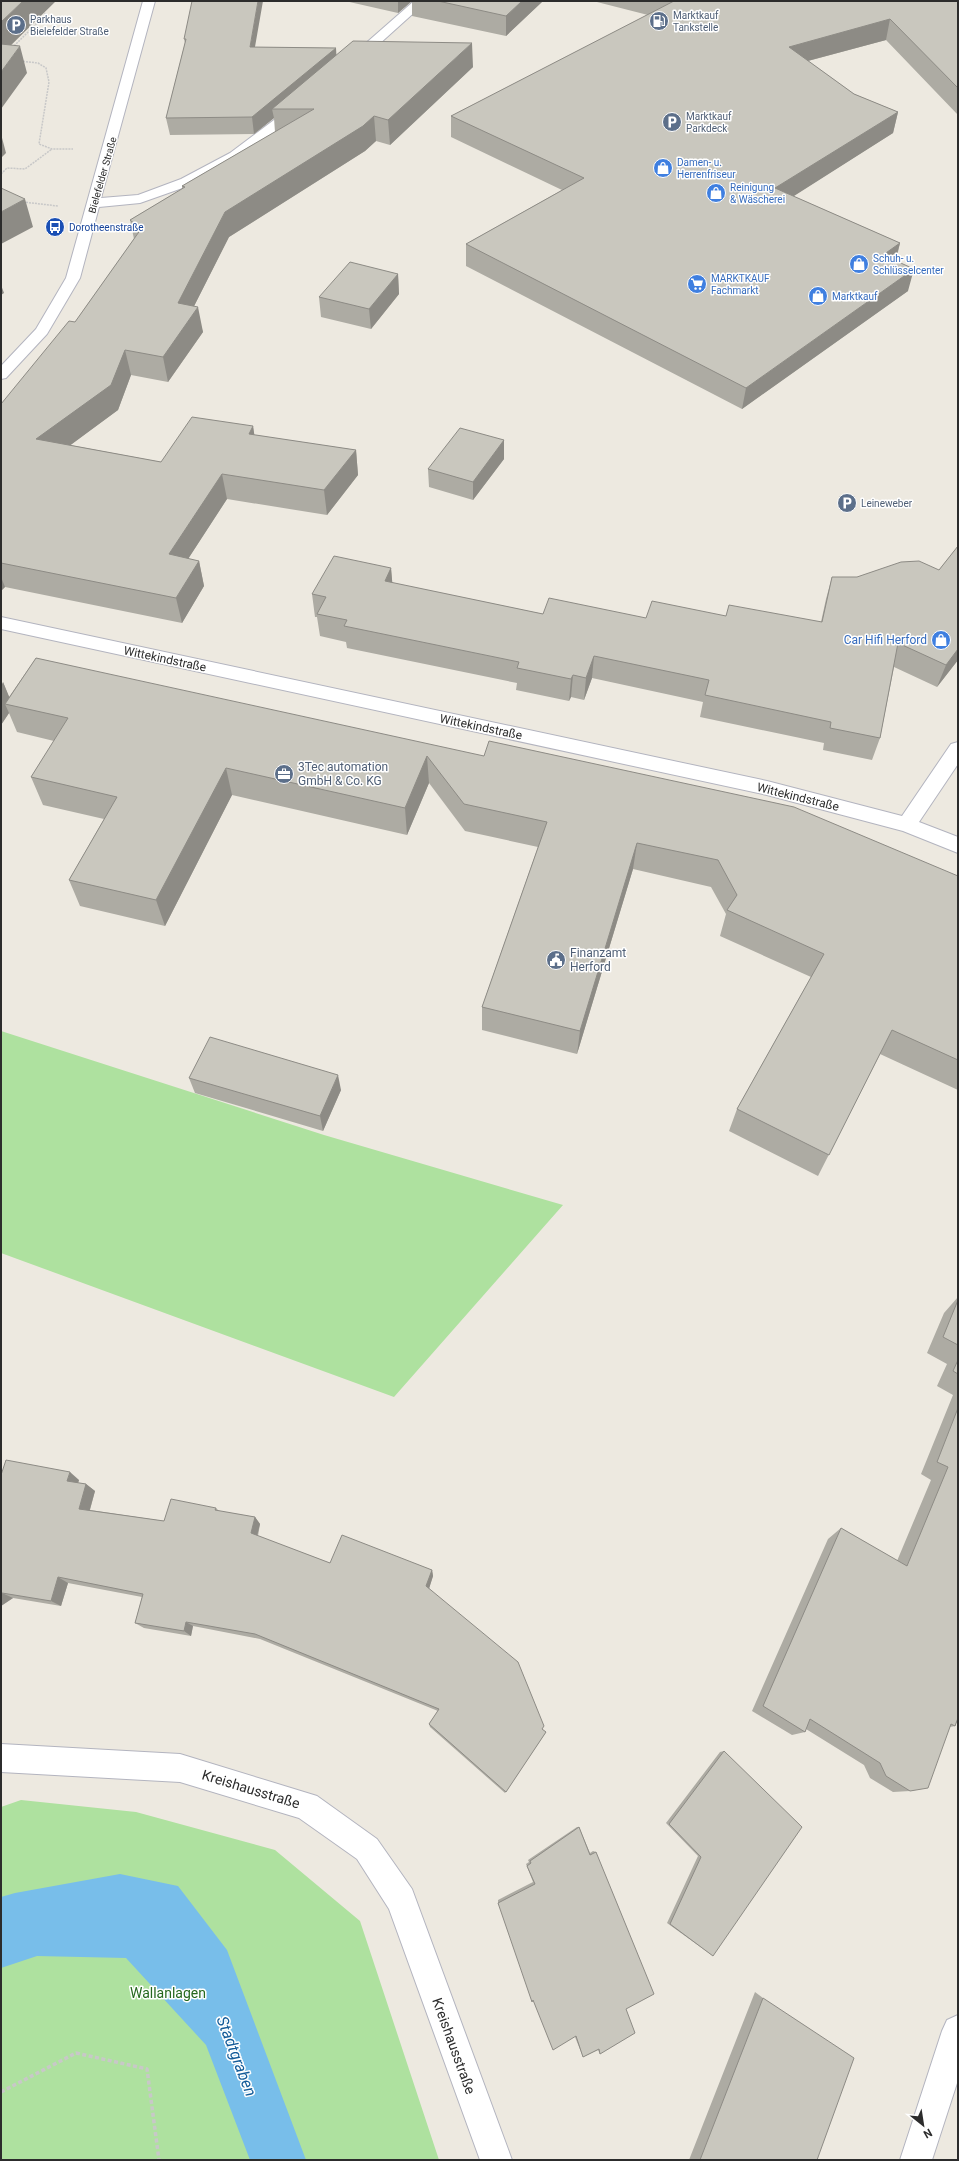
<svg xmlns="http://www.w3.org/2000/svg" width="959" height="2161" viewBox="0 0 959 2161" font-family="Roboto,sans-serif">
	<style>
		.green { fill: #aee19f }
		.water { fill: #78beea }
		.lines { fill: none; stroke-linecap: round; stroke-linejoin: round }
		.minor-casing { stroke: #b3b4bf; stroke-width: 2 }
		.path-far1 { stroke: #c8c8c8; stroke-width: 1.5; stroke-dasharray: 2 1; stroke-linecap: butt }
		.path { stroke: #c8c8c8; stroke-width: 3.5; stroke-dasharray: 4 2.5; stroke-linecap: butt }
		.minor { fill: #fff; fill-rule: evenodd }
		.wall { fill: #adaba3 }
		.shaded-wall { fill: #8d8b85 }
		.building { fill: #c9c7be; stroke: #8d8b85 }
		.labels { text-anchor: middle; stroke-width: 3; stroke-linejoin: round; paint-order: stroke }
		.far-service-label { font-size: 10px; fill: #4e5e75; stroke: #fff; text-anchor: start }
		.far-shop-label { font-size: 10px; fill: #366cbe; stroke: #fff; text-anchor: start }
		.far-street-label { font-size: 10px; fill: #2c2c2c; stroke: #fff }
		.far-transit-label { font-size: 10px; fill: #164399; stroke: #fff; text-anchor: start }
		.shop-label { font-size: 12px; fill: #366cbe; stroke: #fff; text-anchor: end }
		.street-label { font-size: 12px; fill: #2c2c2c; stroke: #fff }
		.service-label { font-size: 12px; fill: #4e5e75; stroke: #fff; text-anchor: start }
		.near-street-label { font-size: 14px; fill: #2c2c2c; stroke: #fff }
		.near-park-label { font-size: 14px; fill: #25681e; stroke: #fff }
		.near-water-label { font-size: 16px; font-style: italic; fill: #145c99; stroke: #fff }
	</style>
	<rect width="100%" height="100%" fill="#ede9e0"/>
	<path class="green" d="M 1,1031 L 324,1135 L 563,1205 L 394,1397 L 1,1253 Z
		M 21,1800 L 136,1812 L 275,1850 L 360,1921 L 439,2160 L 1,2160 L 1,1807 Z"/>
	<path class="water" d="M 120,1874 L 178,1886 L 227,1950 L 306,2160 L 250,2160 L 206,2045 L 126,1958 L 37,1956 L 1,1968 L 1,1897 L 15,1893 Z"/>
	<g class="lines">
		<defs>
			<path id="minor" d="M 143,1 L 155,1 L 101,198 L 138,195 L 181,179 L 230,153 L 294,105 L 298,104 L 304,108 L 270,137 L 240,159 L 191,185 L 140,203 L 99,207 L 80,278 L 47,334 L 6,378 L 1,379 L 1,366 L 36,329 L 66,278 Z
				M 414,1 L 427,1 L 357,64 L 349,64 L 347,61 L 349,58 Z
				M 1,617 L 767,781 L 902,816 L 951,744 L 958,742 L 958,764 L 919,822 L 958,837 L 958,853 L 903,831 L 767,795 L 1,629 Z
				M 1,1744 L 180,1754 L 317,1796 L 377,1839 L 412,1889 L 512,2160 L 480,2160 L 389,1909 L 357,1859 L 299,1818 L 180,1782 L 1,1772 Z
				M 958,2015 L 958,2080 L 932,2160 L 900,2160 L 942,2031 L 947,2020 Z"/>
		</defs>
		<use href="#minor" class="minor-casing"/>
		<path class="path-far1" d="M 12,48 L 46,14 L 44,13
			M 20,61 L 38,63 L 46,68 L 49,82 L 39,144 L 52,149 L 73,149
			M 1,174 L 7,168 L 25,169 L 52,149
			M 23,202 L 58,206"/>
		<path class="path" d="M 1,2092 L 76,2053 L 147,2069 L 159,2160"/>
		<use href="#minor" class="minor"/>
	</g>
	<path class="wall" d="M 345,1 L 412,1 L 398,13 Z
		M 412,1 L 543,1 L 506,36 L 412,16 Z
		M 593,1 L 958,1 L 958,115 L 886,40 L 808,61 L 854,94 L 898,112 L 893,133 L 793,196 L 900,243 L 896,261 L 908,291 L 742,409 L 466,266 L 466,244 L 562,190 L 451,137 L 451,116 L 648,15 Z
		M 184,39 L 255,47 L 336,48 L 336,55 L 473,67 L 390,145 L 376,141 L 365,151 L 229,237 L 194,306 L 203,332 L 168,382 L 131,375 L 118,410 L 70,445 L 161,462 L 253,426 L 254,435 L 356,450 L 358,475 L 327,515 L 227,499 L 188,559 L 199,561 L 204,586 L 182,623 L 5,587 L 1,591 L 1,404 L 75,322 L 134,239 L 130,220 L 182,189 L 182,186 L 275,132 L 274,118 L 254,134 L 170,135 L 166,118 L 185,43 Z
		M 398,274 L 399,294 L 371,329 L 321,317 L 319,297 Z
		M 504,440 L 504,459 L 473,500 L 429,487 L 428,469 Z
		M 958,546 L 958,660 L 937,687 L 894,667 L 880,738 L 872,760 L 823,750 L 824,743 L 700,717 L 703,702 L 592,678 L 584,700 L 571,697 L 569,701 L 516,690 L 517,683 L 347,648 L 346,642 L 320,636 L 317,617 L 315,617 L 312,594 L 391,568 L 392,583 L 543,614 L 646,618 L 726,616 L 821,622 L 826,599 L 832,577 L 857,577 L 939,570 Z
		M 36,658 L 958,876 L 958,1090 L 880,1054 L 818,1176 L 729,1131 L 737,1109 L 811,977 L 720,936 L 726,914 L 711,887 L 633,869 L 577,1054 L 482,1030 L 482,1007 L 538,847 L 465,831 L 429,783 L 407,835 L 232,795 L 165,926 L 80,906 L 69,880 L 104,819 L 43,805 L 31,777 L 54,741 L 17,732 L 9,713 L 1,725 L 3,682 L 9,697 Z
		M 189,1078 L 341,1090 L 323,1131 L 195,1093 Z
		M 958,1297 L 958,1718 L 955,1726 L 950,1727 L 910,1791 L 893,1792 L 870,1778 L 864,1765 L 806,1729 L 805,1732 L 792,1735 L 752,1711 L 828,1539 L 841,1528 L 897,1561 L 931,1480 L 921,1474 L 953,1395 L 937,1386 L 947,1364 L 927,1353 L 944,1313 Z
		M 1,1475 L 79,1480 L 78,1483 L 86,1484 L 95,1491 L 90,1510 L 164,1521 L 216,1508 L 219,1511 L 255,1517 L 260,1524 L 258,1536 L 330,1563 L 432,1570 L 433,1576 L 429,1588 L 542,1729 L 546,1732 L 505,1793 L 430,1727 L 429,1724 L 438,1711 L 260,1639 L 193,1626 L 191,1636 L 144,1628 L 135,1623 L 142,1597 L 68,1583 L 61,1606 L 13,1598 L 1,1606 Z
		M 724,1751 L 713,1956 L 667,1923 L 698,1856 L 666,1823 L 720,1752 Z
		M 577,1827 L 579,1827 L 590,1853 L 593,1851 L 596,1852 L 626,2009 L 600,2054 L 598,2050 L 583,2057 L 575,2037 L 498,1903 L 498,1900 L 533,1882 L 526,1864 L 529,1862 L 528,1860 Z
		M 755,1992 L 763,1998 L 817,2160 L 689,2160 Z"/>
	<path class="shaded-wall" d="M 23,1 L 56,1 L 1,55 L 1,22 Z
		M 258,1 L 263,1 L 252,64 L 250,47 Z
		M 398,1 L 412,1 L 398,13 Z
		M 522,1 L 543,1 L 506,36 L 506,16 Z
		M 890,19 L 886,40 L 785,67 L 789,47 Z
		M 472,43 L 473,67 L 390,145 L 388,120 Z
		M 20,46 L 27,73 L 1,109 L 1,72 Z
		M 336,48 L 337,65 L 272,109 L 274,118 L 254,134 L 252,117 Z
		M 898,112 L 893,133 L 772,210 L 775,188 Z
		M 374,116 L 376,141 L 365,151 L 229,237 L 183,328 L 178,303 L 225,212 Z
		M 1,134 L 6,153 L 1,158 Z
		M 25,199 L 33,227 L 1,244 L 1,212 Z
		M 900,243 L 894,265 L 883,255 Z
		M 914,269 L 908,291 L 742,409 L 746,388 Z
		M 398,274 L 399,294 L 371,329 L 369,309 Z
		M 1,285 L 4,293 L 1,295 Z
		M 198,307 L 203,332 L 168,382 L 163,357 Z
		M 125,350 L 131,375 L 118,410 L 45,464 L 36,439 Z
		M 253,426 L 257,452 L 249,434 Z
		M 504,440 L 504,459 L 473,500 L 473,482 Z
		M 356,450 L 358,475 L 327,515 L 324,490 Z
		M 222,474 L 227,499 L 175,579 L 169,554 Z
		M 199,561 L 204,586 L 182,623 L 176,598 Z
		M 391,568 L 393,590 L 385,581 Z
		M 1,577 L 5,587 L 1,591 Z
		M 958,649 L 958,660 L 937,687 L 946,665 Z
		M 594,656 L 592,678 L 584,700 L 586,678 Z
		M 573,675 L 571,697 L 569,701 L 571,679 Z
		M 3,682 L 13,706 L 5,704 L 9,713 L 1,725 L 1,686 Z
		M 427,756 L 429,783 L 407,835 L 405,808 Z
		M 226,768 L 232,795 L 165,926 L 156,900 Z
		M 637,843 L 633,869 L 577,1054 L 580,1031 Z
		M 338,1075 L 341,1090 L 323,1131 L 320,1116 Z
		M 70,1472 L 79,1480 L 76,1489 L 67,1481 Z
		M 86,1484 L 95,1491 L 88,1516 L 79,1509 Z
		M 255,1517 L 260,1524 L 256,1540 L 251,1533 Z
		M 432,1570 L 433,1576 L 428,1592 L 426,1586 Z
		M 58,1577 L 68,1583 L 61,1606 L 51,1601 Z
		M 1,1593 L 2,1593 L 13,1598 L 1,1606 Z
		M 186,1622 L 193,1626 L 191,1636 L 184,1631 Z"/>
	<path class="building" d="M 1,1 L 23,1 L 1,22 Z
		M 192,1 L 258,1 L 250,47 L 336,48 L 252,117 L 166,118 L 186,39 L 184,39 Z
		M 438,1 L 522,1 L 506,16 Z
		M 674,1 L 958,1 L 958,88 L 890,19 L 789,47 L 854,94 L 898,112 L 775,188 L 900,243 L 883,255 L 914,269 L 746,388 L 466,244 L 584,178 L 451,116 Z
		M 353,41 L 472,43 L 388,120 L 374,116 L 363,126 L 225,212 L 178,303 L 198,307 L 163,357 L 125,350 L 111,385 L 36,439 L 161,462 L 192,417 L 253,426 L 249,434 L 356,450 L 324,490 L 222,474 L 169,554 L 199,561 L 176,598 L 1,563 L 1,404 L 69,321 L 75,322 L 141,229 L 130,220 L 185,187 L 182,186 L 314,109 L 272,109 Z
		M 1,44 L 20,46 L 1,72 Z
		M 1,188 L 25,199 L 1,212 Z
		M 350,262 L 398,274 L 369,309 L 319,297 Z
		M 460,428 L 504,440 L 473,482 L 428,469 Z
		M 958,546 L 958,649 L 946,665 L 898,643 L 880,738 L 830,728 L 831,722 L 705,695 L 709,680 L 594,656 L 586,678 L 573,675 L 571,679 L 517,668 L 519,662 L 344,626 L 347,620 L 317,614 L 326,597 L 312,594 L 334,556 L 391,568 L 385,581 L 543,614 L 549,598 L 646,618 L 652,601 L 726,616 L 729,605 L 822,622 L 832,577 L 857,577 L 901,562 L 919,561 L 939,570 Z
		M 36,658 L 484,756 L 489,741 L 794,807 L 958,876 L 958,1060 L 892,1030 L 829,1155 L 737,1109 L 824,954 L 727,910 L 737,895 L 718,860 L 637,843 L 580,1031 L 482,1007 L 547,822 L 464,804 L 427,756 L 405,808 L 226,768 L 156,900 L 69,880 L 117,797 L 31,777 L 68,718 L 5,704 Z
		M 210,1037 L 338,1075 L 320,1116 L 189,1078 Z
		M 958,1300 L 958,1345 L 943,1337 Z
		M 958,1360 L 958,1374 L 953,1371 Z
		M 958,1408 L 958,1718 L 955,1726 L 951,1724 L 928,1788 L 910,1791 L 886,1776 L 880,1763 L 810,1719 L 805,1732 L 763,1706 L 841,1528 L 907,1566 L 948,1467 L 937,1462 Z
		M 6,1460 L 70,1472 L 67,1481 L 86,1484 L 79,1509 L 164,1521 L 171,1499 L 216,1508 L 215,1510 L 255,1517 L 251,1533 L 330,1563 L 342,1535 L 432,1570 L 426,1586 L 518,1662 L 544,1726 L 542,1729 L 546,1732 L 506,1792 L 429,1724 L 439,1709 L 255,1634 L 186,1622 L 184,1631 L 135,1623 L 143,1594 L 58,1577 L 51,1601 L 2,1593 L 1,1593 L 1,1475 Z
		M 724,1751 L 802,1827 L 713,1956 L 670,1924 L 701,1857 L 669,1824 Z
		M 579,1827 L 590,1855 L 596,1852 L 654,1994 L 626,2009 L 635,2033 L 600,2054 L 599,2049 L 583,2057 L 576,2036 L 553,2050 L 533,2000 L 532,2002 L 498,1903 L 535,1884 L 527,1866 L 531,1863 L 530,1861 Z
		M 763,1998 L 854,2058 L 817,2160 L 700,2160 Z"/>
	<defs>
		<symbol id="fuel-disc" viewBox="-11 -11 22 22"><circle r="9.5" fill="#5c6f8a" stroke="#fff"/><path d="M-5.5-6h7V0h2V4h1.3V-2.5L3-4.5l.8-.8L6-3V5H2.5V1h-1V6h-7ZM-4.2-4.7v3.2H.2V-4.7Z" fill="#fff"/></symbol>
		<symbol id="parking-disc" viewBox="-11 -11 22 22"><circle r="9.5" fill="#5c6f8a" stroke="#fff"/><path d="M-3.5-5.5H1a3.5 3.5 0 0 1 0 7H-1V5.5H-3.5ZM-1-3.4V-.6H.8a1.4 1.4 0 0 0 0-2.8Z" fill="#fff"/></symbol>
		<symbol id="shop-disc" viewBox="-11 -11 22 22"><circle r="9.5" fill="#3f7fe0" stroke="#fff"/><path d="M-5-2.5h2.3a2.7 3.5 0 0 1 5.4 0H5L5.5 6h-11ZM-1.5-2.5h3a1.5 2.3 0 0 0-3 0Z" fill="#fff"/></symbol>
		<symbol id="bus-disc" viewBox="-11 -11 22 22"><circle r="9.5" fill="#1a4fb4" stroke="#fff"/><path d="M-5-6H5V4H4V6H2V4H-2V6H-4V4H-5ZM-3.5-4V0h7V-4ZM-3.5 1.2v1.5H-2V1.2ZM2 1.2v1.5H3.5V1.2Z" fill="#fff"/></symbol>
		<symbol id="supermarket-disc" viewBox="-11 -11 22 22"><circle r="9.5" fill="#3f7fe0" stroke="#fff"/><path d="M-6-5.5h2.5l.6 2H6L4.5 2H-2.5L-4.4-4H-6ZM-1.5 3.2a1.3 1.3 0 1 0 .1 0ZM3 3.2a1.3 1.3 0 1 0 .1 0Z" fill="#fff"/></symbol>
		<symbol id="office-disc" viewBox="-11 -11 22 22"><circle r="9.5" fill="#5c6f8a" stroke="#fff"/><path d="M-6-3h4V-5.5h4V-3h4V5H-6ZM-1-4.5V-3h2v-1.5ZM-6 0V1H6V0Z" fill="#fff"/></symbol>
		<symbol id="civic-disc" viewBox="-11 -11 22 22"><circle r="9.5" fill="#5c6f8a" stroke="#fff"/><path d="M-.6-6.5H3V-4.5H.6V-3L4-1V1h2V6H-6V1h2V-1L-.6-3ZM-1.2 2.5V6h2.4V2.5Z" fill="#fff"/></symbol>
	</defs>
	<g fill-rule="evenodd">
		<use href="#fuel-disc" x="648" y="10" width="22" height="22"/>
		<use href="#parking-disc" x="5" y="14" width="22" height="22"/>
		<use href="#parking-disc" x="661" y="111" width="22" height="22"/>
		<use href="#shop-disc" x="652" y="157" width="22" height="22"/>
		<use href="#shop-disc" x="705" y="182" width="22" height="22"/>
		<use href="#bus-disc" x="44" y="216" width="22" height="22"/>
		<use href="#shop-disc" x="848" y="253" width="22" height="22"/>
		<use href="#supermarket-disc" x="686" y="273" width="22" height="22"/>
		<use href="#shop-disc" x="807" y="285" width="22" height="22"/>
		<use href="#parking-disc" x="836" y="492" width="22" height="22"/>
		<use href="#shop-disc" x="930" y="629" width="22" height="22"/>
		<use href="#office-disc" x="273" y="763" width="22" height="22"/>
		<use href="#civic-disc" x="545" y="949" width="22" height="22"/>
	</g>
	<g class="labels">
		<g class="far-service-label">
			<text x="673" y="19">Marktkauf<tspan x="673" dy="12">Tankstelle</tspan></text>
			<text x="30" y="23">Parkhaus<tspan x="30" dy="12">Bielefelder Straße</tspan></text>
			<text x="686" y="120">Marktkauf<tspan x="686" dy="12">Parkdeck</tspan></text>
			<text x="861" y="507">Leineweber</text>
		</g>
		<g class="far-shop-label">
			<text x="677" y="166">Damen- u.<tspan x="677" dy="12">Herrenfriseur</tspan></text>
			<text x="730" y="191">Reinigung<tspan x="730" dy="12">&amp; Wäscherei</tspan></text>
			<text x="873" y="262">Schuh- u.<tspan x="873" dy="12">Schlüsselcenter</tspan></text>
			<text x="711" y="282">MARKTKAUF<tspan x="711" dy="12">Fachmarkt</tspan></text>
			<text x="832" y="300">Marktkauf</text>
		</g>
		<g class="far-street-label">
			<text transform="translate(102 175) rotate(-74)" y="4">Bielefelder Straße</text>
		</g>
		<g class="far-transit-label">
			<text x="69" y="231">Dorotheenstraße</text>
		</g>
		<g class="shop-label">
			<text x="927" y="644">Car Hifi Herford</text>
		</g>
		<g class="street-label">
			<text transform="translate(165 659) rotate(12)" y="4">Wittekindstraße</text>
			<text transform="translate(481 727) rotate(12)" y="4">Wittekindstraße</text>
			<text transform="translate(798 797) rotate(14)" y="4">Wittekindstraße</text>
		</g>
		<g class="service-label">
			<text x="298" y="771">3Tec automation<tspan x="298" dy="14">GmbH &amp; Co. KG</tspan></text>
			<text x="570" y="957">Finanzamt<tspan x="570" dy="14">Herford</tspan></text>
		</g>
		<g class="near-street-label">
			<text transform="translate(251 1789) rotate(17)" y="5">Kreishausstraße</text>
			<text transform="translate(454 2046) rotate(70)" y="5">Kreishausstraße</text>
		</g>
		<g class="near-park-label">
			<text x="168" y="1998">Wallanlagen</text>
		</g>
		<g class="near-water-label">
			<text transform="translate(237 2056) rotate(69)" y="6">Stadtgraben</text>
		</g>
	</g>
	<rect width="959" height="2161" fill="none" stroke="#2c2c2c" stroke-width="4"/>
	<g transform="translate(923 2125) rotate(150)" stroke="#ffffff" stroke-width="3" paint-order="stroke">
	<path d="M0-3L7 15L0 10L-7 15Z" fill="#2c2c2c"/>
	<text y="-6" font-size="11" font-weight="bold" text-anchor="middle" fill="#2c2c2c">N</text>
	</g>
</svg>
